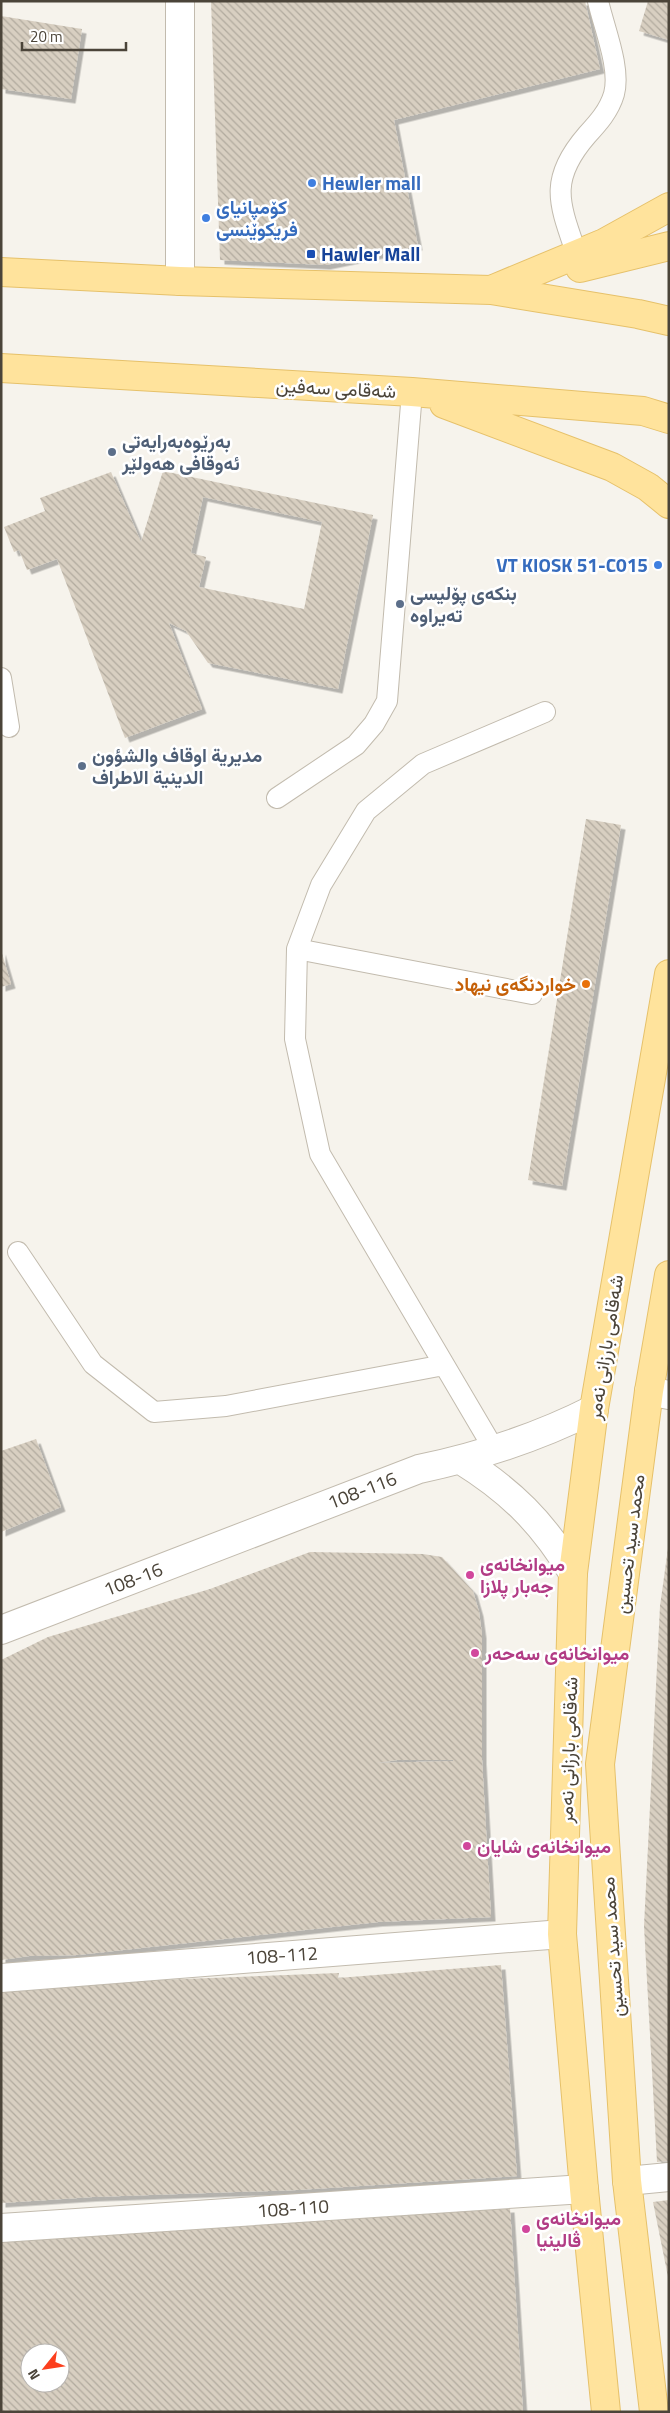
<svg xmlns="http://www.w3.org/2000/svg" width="670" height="2413" viewBox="0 0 670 2413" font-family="'Titillium Web',Vazirmatn,sans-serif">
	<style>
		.building { fill: url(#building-back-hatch); fill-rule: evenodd; filter: url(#shadow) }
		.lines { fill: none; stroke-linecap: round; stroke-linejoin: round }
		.service-casing { stroke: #c2bbae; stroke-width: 22 }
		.minor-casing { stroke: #c2bbae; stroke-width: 30 }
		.primary-casing { stroke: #e6c16a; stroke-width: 30 }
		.service { stroke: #fff; stroke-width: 20 }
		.minor { stroke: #fff; stroke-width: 28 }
		.primary { stroke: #ffe39c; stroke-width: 28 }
		.shop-dot { fill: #3f7fe0; stroke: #fff; stroke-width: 2 }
		.transit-dot { fill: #1a4fb4; stroke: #fff; stroke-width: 2 }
		.service-dot { fill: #5c6f8a; stroke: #fff; stroke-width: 2 }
		.food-dot { fill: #e8710a; stroke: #fff; stroke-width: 2 }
		.hotel-dot { fill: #d1479c; stroke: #fff; stroke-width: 2 }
		.labels { text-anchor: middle; stroke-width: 5; stroke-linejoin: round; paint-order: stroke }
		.shop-label { font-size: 19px; font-weight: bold; fill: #366cbe; stroke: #fff; text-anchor: start }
		.transit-label { font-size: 19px; font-weight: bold; fill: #164399; stroke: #fff; text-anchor: start }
		.street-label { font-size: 19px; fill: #4b4439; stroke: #fff }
		.service-label { font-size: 19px; font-weight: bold; fill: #4e5e75; stroke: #fff; text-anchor: start }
		.food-label { font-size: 19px; font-weight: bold; fill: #c56008; stroke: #fff; text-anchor: end }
		.hotel-label { font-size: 19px; font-weight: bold; fill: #b23c85; stroke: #fff; text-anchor: start }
	</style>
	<defs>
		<pattern id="building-back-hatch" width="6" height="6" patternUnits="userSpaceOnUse" patternTransform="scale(1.25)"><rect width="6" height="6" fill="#d8cfc1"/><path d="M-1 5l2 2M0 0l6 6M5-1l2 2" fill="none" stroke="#b1aa9e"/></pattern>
		<filter id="shadow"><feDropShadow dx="4.5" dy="4.5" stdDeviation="0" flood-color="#0004"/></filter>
	</defs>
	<rect width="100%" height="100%" fill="#f6f3ec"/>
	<path class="building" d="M 211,1 L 585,1 L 600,69 L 394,120 L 418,246 L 326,265 L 220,260 Z
		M 648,1 L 669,1 L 669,40 L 639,31 Z
		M 1,16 L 82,29 L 71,99 L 1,89 Z
		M 163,471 L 373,515 L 338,689 L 208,663 L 186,631 L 169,623 L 202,709 L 125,738 L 57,559 L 27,570 L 19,550 L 14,552 L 4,527 L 45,511 L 40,498 L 111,472 L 141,542 ZM 203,497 L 322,522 L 304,609 L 199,587 L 206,557 L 191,553 Z
		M 586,819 L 621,825 L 562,1186 L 528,1180 Z
		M 1,950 L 11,984 L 1,987 Z
		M 36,1439 L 61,1507 L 1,1532 L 1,1451 Z
		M 668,1548 L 669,2161 L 657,2162 L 644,1926 L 660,1606 Z
		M 310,1552 L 423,1554 L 442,1557 L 473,1591 L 479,1612 L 482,1634 L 482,1760 L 491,1917 L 378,1922 L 77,1955 L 29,1956 L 1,1960 L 1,1660 L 48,1637 L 210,1589 ZM 397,1760 L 453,1760 L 453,1761 L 377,1763 Z
		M 501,1965 L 517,2176 L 296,2190 L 92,2197 L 1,2203 L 1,1989 L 81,1983 L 339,1973 L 338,1978 Z
		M 669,2200 L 669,2277 L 668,2277 L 653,2202 Z
		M 510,2208 L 523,2412 L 1,2412 L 1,2240 ZM 30,2353 L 60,2353 L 60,2383 L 30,2383 Z"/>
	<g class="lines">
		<defs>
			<path id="service" d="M 577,255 C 559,203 548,180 587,135 C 598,123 609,111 614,94 C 621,68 604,28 598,1
				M 1,678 L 9,727
				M 277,798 L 356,745 L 374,724 L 387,701 L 412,392
				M 297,949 L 532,994
				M 18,1252 L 93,1364 L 154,1412 L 226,1406 L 444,1365
				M 495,1451 L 320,1154 L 295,1039 L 297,949 L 321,885 L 366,811 L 423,764 L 545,712"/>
			<path id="minor" d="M 180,281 L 180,1
				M 649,1391 L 669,1395
				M 461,1460 C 511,1491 543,1523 573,1573
				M 1,1630 L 419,1469 C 481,1456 537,1438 594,1409
				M 1,1978 L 562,1934
				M 627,2181 L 669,2177
				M 1,2228 L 584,2189"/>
			<path id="primary" d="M 580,268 L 669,246
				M 1,272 L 180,281 L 491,290 L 638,314 L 669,321
				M 491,290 L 604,243 L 669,207
				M 1,368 L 412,392 L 643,411 L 669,419
				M 444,404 L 612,467 L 648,487 L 669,504
				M 606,2412 L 584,2189 L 562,1934 L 573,1573 L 594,1409 L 669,974
				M 654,2412 L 627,2181 L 600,1764 L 649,1391 L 669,1275"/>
		</defs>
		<use href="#service" class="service-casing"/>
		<use href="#minor" class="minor-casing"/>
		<use href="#primary" class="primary-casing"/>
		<use href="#service" class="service"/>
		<use href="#minor" class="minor"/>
		<use href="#primary" class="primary"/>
	</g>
	<g class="shop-dot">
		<circle cx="312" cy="183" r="5"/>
		<circle cx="206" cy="218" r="5"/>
		<circle cx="658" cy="565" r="5"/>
	</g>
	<rect class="transit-dot" x="306" y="249" width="10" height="10" rx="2.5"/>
	<g class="service-dot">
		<circle cx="112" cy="452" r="5"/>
		<circle cx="400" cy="604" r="5"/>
		<circle cx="82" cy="766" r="5"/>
	</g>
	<circle class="food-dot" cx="586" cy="984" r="5"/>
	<g class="hotel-dot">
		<circle cx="470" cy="1575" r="5"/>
		<circle cx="475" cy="1653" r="5"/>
		<circle cx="467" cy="1846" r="5"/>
		<circle cx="526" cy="2229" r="5"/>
	</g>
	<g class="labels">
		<g class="shop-label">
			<text x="322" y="190">Hewler mall</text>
			<text x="216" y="214">کۆمپانیای<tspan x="216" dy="22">فریکوێنسی</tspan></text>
			<text x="648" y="572" text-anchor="end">VT KIOSK 51-C015</text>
		</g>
		<g class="transit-label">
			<text x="321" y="261">Hawler Mall</text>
		</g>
		<g class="street-label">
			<text transform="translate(336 388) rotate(3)" y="7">شەقامی سەفین</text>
			<text transform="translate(605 1347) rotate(-81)" y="7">شەقامی بارزانی نەمر</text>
			<text transform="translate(362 1490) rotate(-21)" y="7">108-116</text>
			<text transform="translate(629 1544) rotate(-83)" y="7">محمد سید تحسین</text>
			<text transform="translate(133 1579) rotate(-21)" y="7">108-16</text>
			<text transform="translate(568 1750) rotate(-88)" y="7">شەقامی بارزانی نەمر</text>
			<text transform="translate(612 1947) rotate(-94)" y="7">محمد سید تحسین</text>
			<text transform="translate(282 1955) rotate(-4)" y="7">108-112</text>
			<text transform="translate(293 2208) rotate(-4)" y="7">108-110</text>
		</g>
		<g class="service-label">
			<text x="122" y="448">بەڕێوەبەرایەتی<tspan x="122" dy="22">ئەوقافی هەولێر</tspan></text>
			<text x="410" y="600">بنکەی پۆلیسی<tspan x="410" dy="22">تەیراوە</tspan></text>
			<text x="92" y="762">مديرية اوقاف والشؤون<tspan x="92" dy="22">الدينية الاطراف</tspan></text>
		</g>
		<g class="food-label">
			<text x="576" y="991">خواردنگەی نیھاد</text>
		</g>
		<g class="hotel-label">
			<text x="480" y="1571">میوانخانەی<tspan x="480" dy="22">جەبار پلازا</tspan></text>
			<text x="485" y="1660">میوانخانەی سەحەر</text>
			<text x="477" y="1853">میوانخانەی شایان</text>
			<text x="536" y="2225">میوانخانەی<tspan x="536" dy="22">ڤالینیا</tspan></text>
		</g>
	</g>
	<rect width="670" height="2413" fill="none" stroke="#4b4439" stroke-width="5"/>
	<g transform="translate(45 2368) rotate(240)"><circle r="24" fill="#ffffff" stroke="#b7b4b0"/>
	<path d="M0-4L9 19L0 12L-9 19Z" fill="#fc3f1d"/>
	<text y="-8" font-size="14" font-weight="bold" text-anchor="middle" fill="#4b4439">N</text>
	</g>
	<path d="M22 42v8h104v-8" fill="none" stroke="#4b4439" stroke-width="2.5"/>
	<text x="30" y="42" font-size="15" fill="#4b4439" stroke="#ffffff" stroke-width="4" paint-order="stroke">20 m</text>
</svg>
